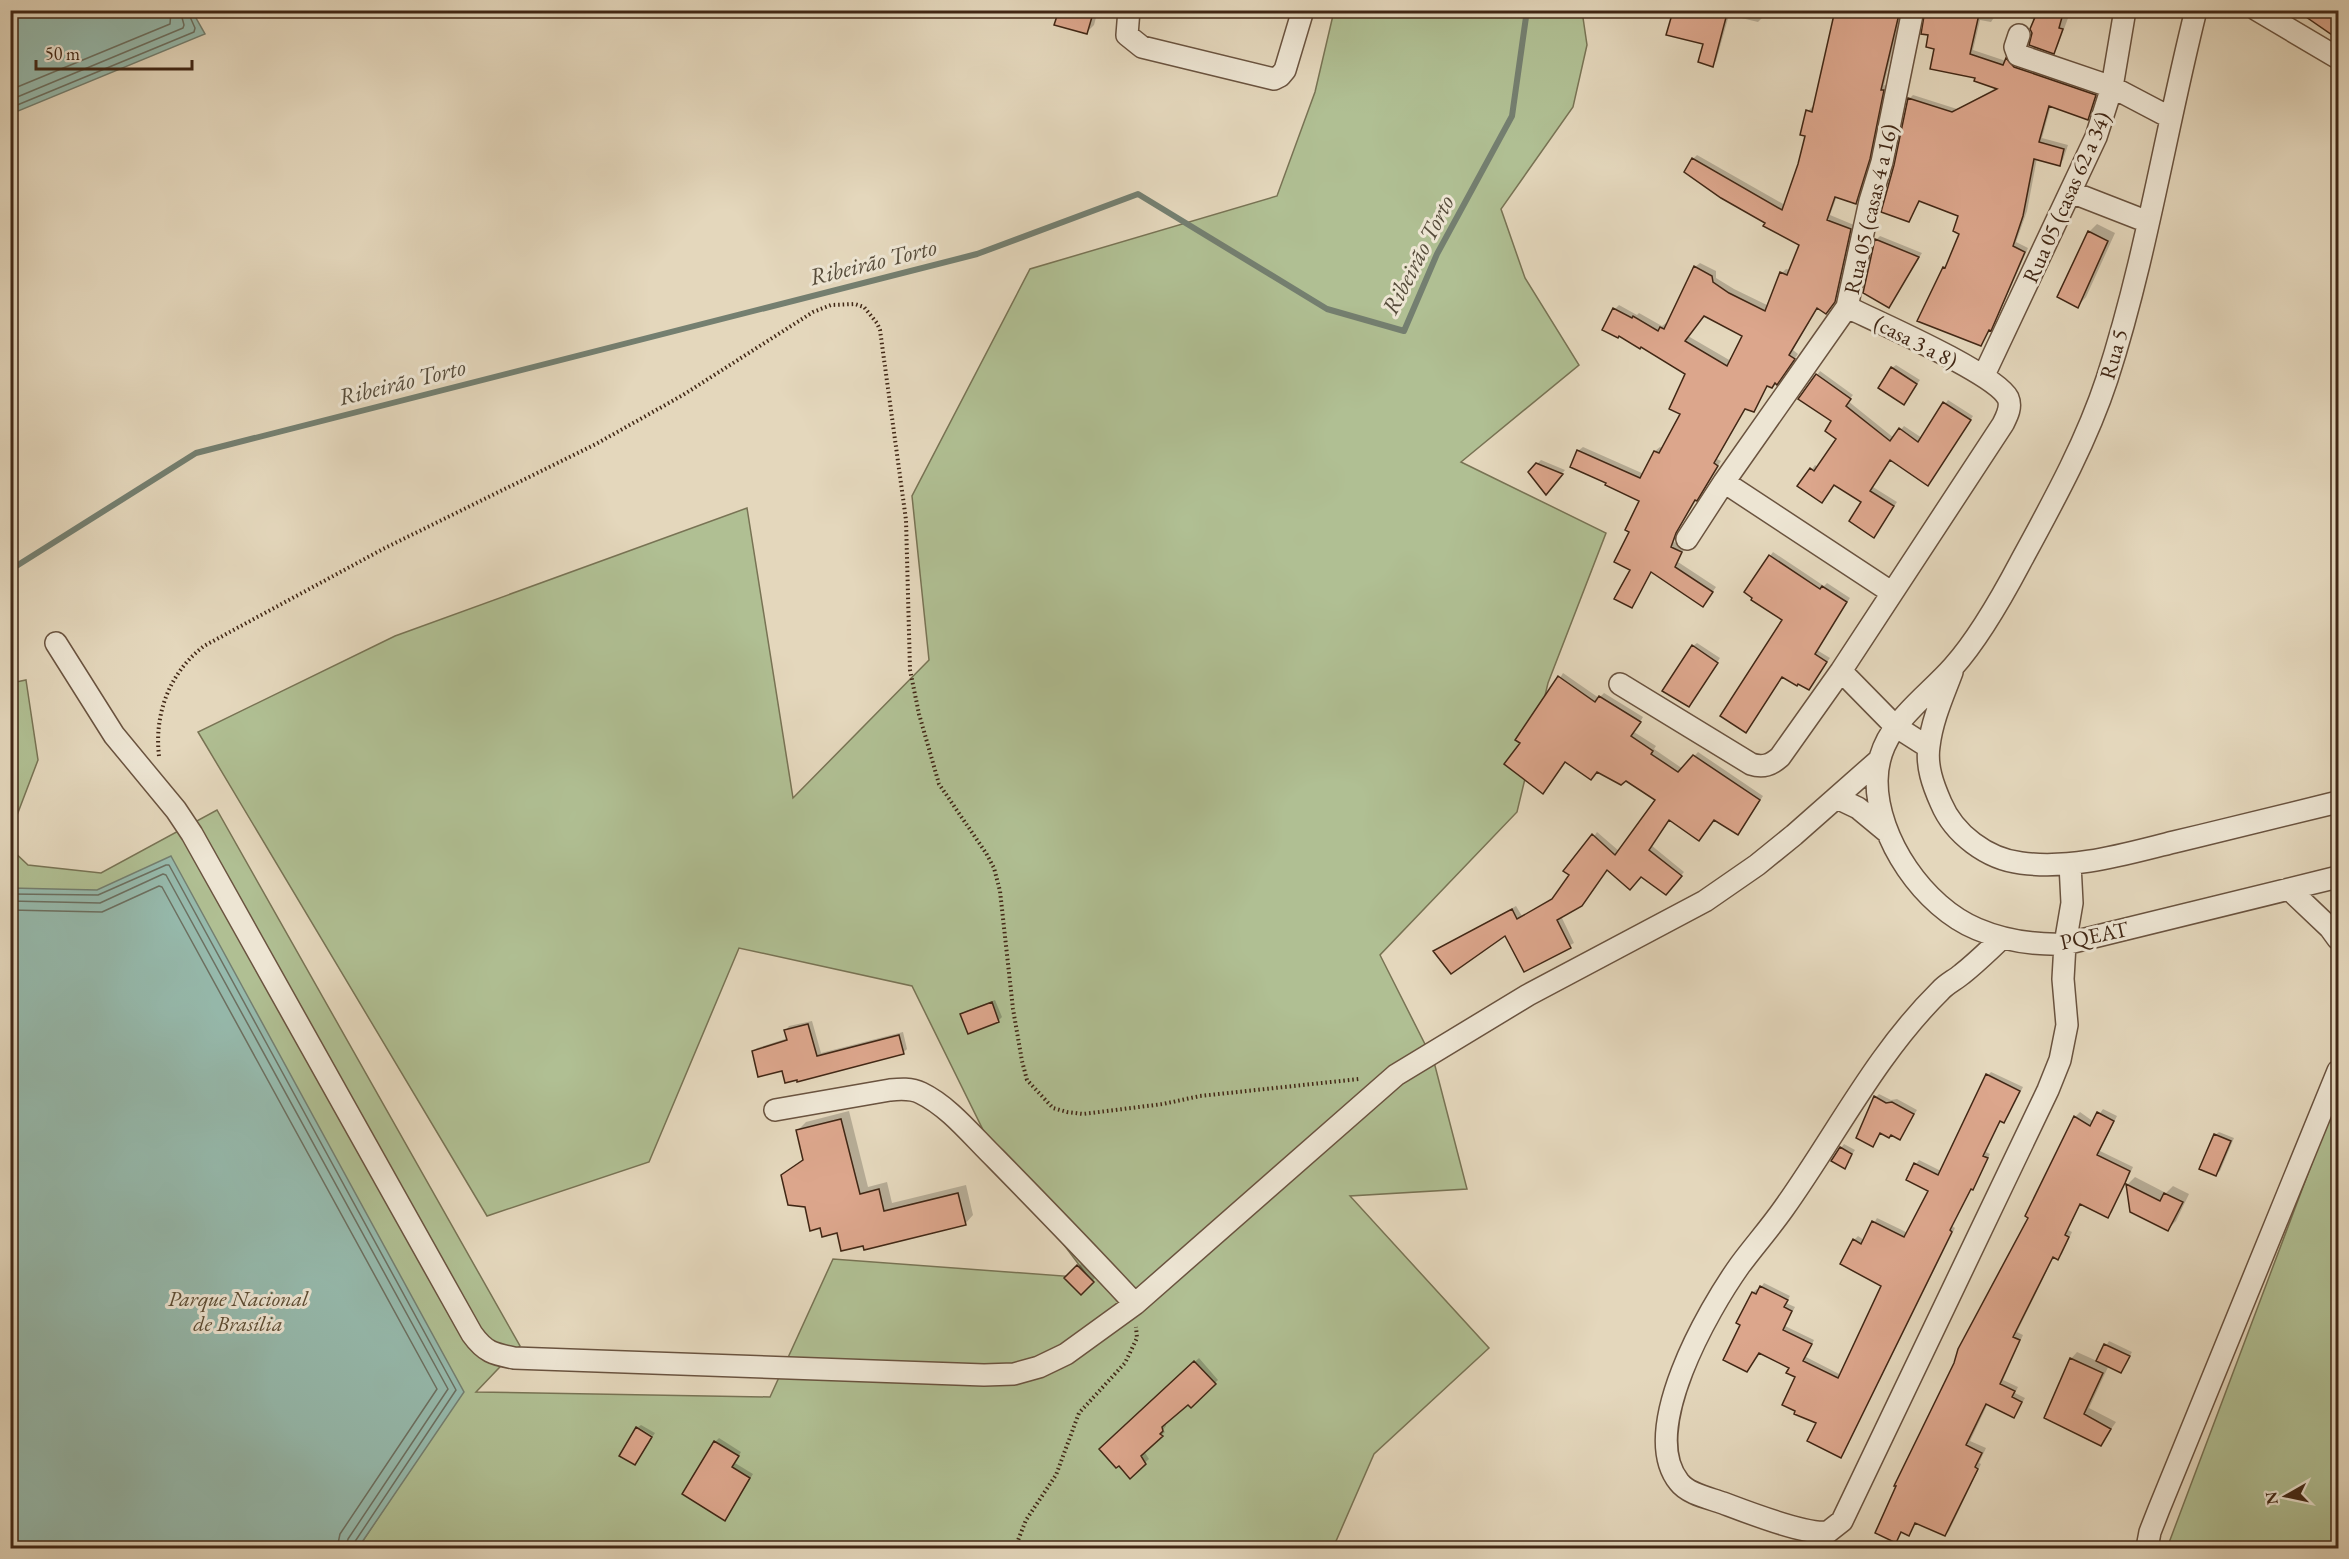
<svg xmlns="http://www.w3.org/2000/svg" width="2349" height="1559" viewBox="0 0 2349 1559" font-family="'EB Garamond',serif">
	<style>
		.green { fill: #b0bf93; stroke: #787354; stroke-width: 1.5 }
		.water { fill: #96baad; stroke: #747f70; stroke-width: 1.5 }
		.shadow { fill: #0003; fill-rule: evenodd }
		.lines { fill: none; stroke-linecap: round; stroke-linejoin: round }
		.shore { stroke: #6c7061; stroke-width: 1.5 }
		.stream { stroke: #747f70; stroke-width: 6 }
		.building { fill: #dca68c; stroke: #412715; stroke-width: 1.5; fill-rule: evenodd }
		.minor-casing { stroke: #6a533f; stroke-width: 24 }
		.path { stroke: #412715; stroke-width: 4; stroke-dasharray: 1.5 3; stroke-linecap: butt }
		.minor { stroke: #ede5d3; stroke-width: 21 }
		.labels { text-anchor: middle; stroke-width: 6; stroke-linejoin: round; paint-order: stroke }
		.street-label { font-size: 22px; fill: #412715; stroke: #ede5d3 }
		.park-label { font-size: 22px; font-style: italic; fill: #5d4d34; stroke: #ede5d3 }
		.water-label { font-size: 24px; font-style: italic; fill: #564c3b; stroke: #ede5d3 }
	</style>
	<rect width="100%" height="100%" fill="#e4d7bc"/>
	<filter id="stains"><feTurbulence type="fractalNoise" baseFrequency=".00333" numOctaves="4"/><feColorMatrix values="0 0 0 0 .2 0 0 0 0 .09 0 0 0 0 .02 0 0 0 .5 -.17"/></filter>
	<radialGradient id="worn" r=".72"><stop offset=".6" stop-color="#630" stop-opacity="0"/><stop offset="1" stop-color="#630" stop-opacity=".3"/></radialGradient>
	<path class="green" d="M 1334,11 L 1582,11 L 1587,45 L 1573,107 L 1501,209 L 1525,278 L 1579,365 L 1461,462 L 1606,533 L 1548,683 L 1517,812 L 1380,955 L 1434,1062 L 1467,1189 L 1350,1196 L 1489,1348 L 1374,1454 L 1333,1548 L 358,1548 L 434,1434 L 11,1548 L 10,848 L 28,865 L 101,873 L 217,810 L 520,1346 L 476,1392 L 770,1397 L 833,1259 L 1089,1278 L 994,1152 L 912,986 L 739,948 L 649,1162 L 487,1216 L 198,732 L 395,636 L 747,508 L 793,798 L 929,660 L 912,496 L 1030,269 L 1277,196 L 1315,92 Z
		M 26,680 L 38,760 L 11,831 L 11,683 Z
		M 2338,1094 L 2338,1548 L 2167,1548 Z"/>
	<path class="water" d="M 11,10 L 192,11 L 205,34 L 11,114 Z
		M 171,856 L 464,1392 L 358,1548 L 11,1548 L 11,888 L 97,890 Z"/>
	<path class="shadow" d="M 1060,10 L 1098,10 L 1094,25 L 1086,33 Z
		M 1675,10 L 1697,12 L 1763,10 L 1762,18 L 1758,22 L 1729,15 L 1716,61 L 1713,65 L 1705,43 Z
		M 1792,10 L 1902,10 L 1884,85 L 1887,86 L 1873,153 L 1860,198 L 1856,203 L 1837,196 L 1830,215 L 1854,225 L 1839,296 L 1830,308 L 1818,307 L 1793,350 L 1798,354 L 1781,378 L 1772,387 L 1768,385 L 1753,410 L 1746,408 L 1717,459 L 1721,461 L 1680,526 L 1674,542 L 1685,547 L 1678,562 L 1716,587 L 1707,600 L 1652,571 L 1632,606 L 1631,531 L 1641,500 L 1578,451 L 1583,447 L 1644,474 L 1655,451 L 1660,447 L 1663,449 L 1682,413 L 1687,373 L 1615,309 L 1619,305 L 1637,315 L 1639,313 L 1662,326 L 1666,323 L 1668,324 L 1695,267 L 1700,263 L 1716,271 L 1716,278 L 1734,289 L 1769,306 L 1782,273 L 1786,269 L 1790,270 L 1801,244 L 1767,222 L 1693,159 L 1697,155 L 1785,205 L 1799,164 L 1806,135 L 1808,111 L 1812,107 L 1815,107 L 1836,14 L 1796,13 L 1796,11 ZM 1705,314 L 1744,335 L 1731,361 L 1688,336 Z
		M 1946,10 L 1999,10 L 1991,22 L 1980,20 L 1973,50 L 2006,61 L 2011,55 L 2099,91 L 2092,114 L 2088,118 L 2051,105 L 2042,138 L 2068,145 L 2063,160 L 2059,164 L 2037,158 L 2027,211 L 2016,242 L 2028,248 L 1994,325 L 1980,344 L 1944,268 L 1949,264 L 1961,233 L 1959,215 L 1921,200 L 1909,220 L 1896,165 L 1909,99 L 1913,95 L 1957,109 L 1998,87 L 1977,77 Z
		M 2029,10 L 2071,10 L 2057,48 L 2053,52 L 2035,20 L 2029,18 L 2031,11 Z
		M 2097,224 L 2115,233 L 2086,297 L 2078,306 L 2089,232 Z
		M 1880,236 L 1922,253 L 1889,306 L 1876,240 Z
		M 1896,365 L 1920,380 L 1904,403 L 1892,368 Z
		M 1820,371 L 1853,395 L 1848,401 L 1894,438 L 1904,426 L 1922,438 L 1948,400 L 1973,416 L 1931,480 L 1890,459 L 1873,487 L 1897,502 L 1877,532 L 1863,501 L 1835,484 L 1800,486 L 1815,465 L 1818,467 L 1838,438 L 1817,375 Z
		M 1541,460 L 1565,470 L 1549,489 L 1537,464 Z
		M 1773,552 L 1824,586 L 1827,583 L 1850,598 L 1817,650 L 1830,658 L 1809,688 L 1784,619 L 1770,556 Z
		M 1697,643 L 1720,658 L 1692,702 L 1693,646 Z
		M 1563,673 L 1599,698 L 1604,693 L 1643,717 L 1634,732 L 1656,746 L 1654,749 L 1683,769 L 1698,752 L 1763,796 L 1742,829 L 1714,818 L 1670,819 L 1651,845 L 1684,872 L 1670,889 L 1641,875 L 1608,869 L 1561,916 L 1574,943 L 1525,970 L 1506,934 L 1439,948 L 1516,906 L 1522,916 L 1556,897 L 1597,832 L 1619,851 L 1657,799 L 1626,779 L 1566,761 L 1543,792 L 1522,743 Z
		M 995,1000 L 1002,1017 L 998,1021 L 962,1014 L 966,1011 Z
		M 812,1021 L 821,1053 L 903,1032 L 907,1049 L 903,1053 L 783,1069 L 753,1051 L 757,1048 L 788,1038 L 786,1030 L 789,1026 Z
		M 1991,1072 L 2023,1087 L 2008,1117 L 2004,1121 L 2001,1120 L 1986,1152 L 1990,1154 L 1976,1184 L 1972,1187 L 1952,1226 L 1955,1228 L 1844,1452 L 1840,1456 L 1818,1423 L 1797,1410 L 1797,1376 L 1791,1367 L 1738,1323 L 1753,1292 L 1757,1289 L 1759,1290 L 1764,1283 L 1790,1296 L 1786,1303 L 1795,1307 L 1785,1326 L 1814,1340 L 1806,1357 L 1841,1375 L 1883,1285 L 1854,1240 L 1858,1236 L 1864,1240 L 1877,1218 L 1908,1233 L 1930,1191 L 1916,1164 L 1919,1160 L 1941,1171 L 1988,1075 Z
		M 1879,1094 L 1891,1100 L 1897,1099 L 1917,1110 L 1900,1138 L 1891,1134 L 1881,1132 L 1873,1145 L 1876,1097 Z
		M 2103,1109 L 2117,1116 L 2100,1151 L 2133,1167 L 2112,1212 L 2108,1216 L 2081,1203 L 2068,1230 L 2072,1232 L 2062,1254 L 2057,1258 L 2054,1256 L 2017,1332 L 2023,1335 L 2003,1380 L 2018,1387 L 2015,1393 L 2025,1398 L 2014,1416 L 1988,1403 L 1970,1441 L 1986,1448 L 1979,1463 L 1981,1464 L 1949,1531 L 1944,1536 L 1917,1522 L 1909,1534 L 1902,1531 L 1895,1542 L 2030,1217 L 2027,1215 L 2076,1116 L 2080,1112 L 2094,1122 Z
		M 849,1111 L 868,1187 L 887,1182 L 892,1203 L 966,1185 L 973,1215 L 965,1224 L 864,1244 L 838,1231 L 821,1227 L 783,1175 L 804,1158 L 797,1131 L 806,1122 Z
		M 2219,1132 L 2234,1138 L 2220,1171 L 2216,1174 L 2215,1135 Z
		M 1844,1144 L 1855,1150 L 1844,1167 L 1841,1148 Z
		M 2135,1177 L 2166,1193 L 2173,1186 L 2189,1194 L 2176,1221 L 2168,1229 L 2132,1211 L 2127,1185 Z
		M 1082,1263 L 1096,1277 L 1081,1293 L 1066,1278 Z
		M 2109,1341 L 2132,1352 L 2121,1371 L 2109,1365 L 2089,1408 L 2116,1422 L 2101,1444 L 2046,1417 L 2071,1359 L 2077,1352 L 2097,1361 Z
		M 1199,1358 L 1218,1380 L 1191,1405 L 1189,1403 L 1165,1422 L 1166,1426 L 1163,1430 L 1165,1432 L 1144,1451 L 1149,1459 L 1130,1476 L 1101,1449 Z
		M 641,1425 L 655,1433 L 653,1436 L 638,1427 Z
		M 719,1438 L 741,1452 L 735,1463 L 753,1474 L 728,1515 L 715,1442 Z"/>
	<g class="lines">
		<path class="shore" d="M 10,90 L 170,24 L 171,10
			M 10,100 L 183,28 L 184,25 L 180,10
			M 10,108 L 194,32 L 195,28 L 187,10
			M 10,894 L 98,895 L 166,865 L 169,865 L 456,1390 L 354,1543 L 353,1548
			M 10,901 L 100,903 L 163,874 L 166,875 L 448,1389 L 348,1539 L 346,1548
			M 10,910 L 102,912 L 159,886 L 162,887 L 437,1389 L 340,1534 L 337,1548"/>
		<path class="stream" d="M 10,570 L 196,453 L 977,254 L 1138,194 L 1327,309 L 1404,331 L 1437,254 L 1512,116 L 1527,10"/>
	</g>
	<path class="building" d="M 1059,10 L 1094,10 L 1087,34 L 1054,25 Z
		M 1699,10 L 1728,10 L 1713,67 L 1698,62 L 1703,44 L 1666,35 L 1673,11 L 1696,16 Z
		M 1835,10 L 1900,10 L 1881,90 L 1884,90 L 1870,159 L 1856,204 L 1835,197 L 1827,220 L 1851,229 L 1835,302 L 1826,314 L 1817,308 L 1789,355 L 1795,359 L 1777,385 L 1775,383 L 1772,388 L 1767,386 L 1754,412 L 1745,409 L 1714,463 L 1718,466 L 1697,501 L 1695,500 L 1676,533 L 1671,547 L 1682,552 L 1675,567 L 1713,592 L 1703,607 L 1651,572 L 1632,608 L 1614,599 L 1630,570 L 1614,562 L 1629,532 L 1625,530 L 1639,501 L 1605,485 L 1606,483 L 1570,467 L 1577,450 L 1640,478 L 1654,451 L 1659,453 L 1680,414 L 1669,409 L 1685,374 L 1641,347 L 1640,349 L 1619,336 L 1618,338 L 1602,330 L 1613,308 L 1632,318 L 1633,316 L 1658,331 L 1660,327 L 1664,329 L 1694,266 L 1712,276 L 1713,282 L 1729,293 L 1765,311 L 1780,272 L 1787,275 L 1799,245 L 1763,226 L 1765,223 L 1721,198 L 1684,172 L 1692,158 L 1782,210 L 1798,164 L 1805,136 L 1800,135 L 1806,110 L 1812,112 ZM 1704,316 L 1742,336 L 1727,366 L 1685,341 Z
		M 1925,10 L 1980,10 L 1970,54 L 2003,65 L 2006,58 L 2014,67 L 2096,95 L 2088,120 L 2049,106 L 2039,142 L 2064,149 L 2060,166 L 2034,159 L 2023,216 L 2013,246 L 2025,252 L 1991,331 L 1989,330 L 1981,346 L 1917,321 L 1943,267 L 1945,268 L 1959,234 L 1953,231 L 1958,216 L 1919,201 L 1909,222 L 1881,212 L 1894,165 L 1908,98 L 1952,112 L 1997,89 L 1974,81 L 1975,78 L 1930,69 L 1934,49 L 1926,47 L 1928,35 L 1921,34 Z
		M 2038,10 L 2064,10 L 2059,28 L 2063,29 L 2054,54 L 2029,45 L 2032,33 L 2030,29 Z
		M 2296,10 L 2338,10 L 2338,39 Z
		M 2088,231 L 2108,241 L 2078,308 L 2057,297 Z
		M 1875,239 L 1919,257 L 1889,308 L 1863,293 Z
		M 1891,367 L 1917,384 L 1904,405 L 1878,388 Z
		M 1816,374 L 1851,399 L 1846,406 L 1890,441 L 1899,428 L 1918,442 L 1943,402 L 1971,420 L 1928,486 L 1890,460 L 1870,491 L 1894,506 L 1874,538 L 1849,521 L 1861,502 L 1834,485 L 1822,503 L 1797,486 L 1810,468 L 1814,471 L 1836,439 L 1825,431 L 1831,421 L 1798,399 Z
		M 1536,463 L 1563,474 L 1546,495 L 1528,472 Z
		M 1769,555 L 1820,589 L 1822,586 L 1847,602 L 1815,654 L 1827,662 L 1809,690 L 1798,684 L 1797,686 L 1782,677 L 1746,733 L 1720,716 L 1782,620 L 1751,600 L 1752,598 L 1744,592 Z
		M 1692,645 L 1718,663 L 1689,707 L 1662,691 Z
		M 1558,676 L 1595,702 L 1599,696 L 1641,722 L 1631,736 L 1653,751 L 1651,754 L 1678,772 L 1693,755 L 1760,800 L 1738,835 L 1714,820 L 1699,841 L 1669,820 L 1649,850 L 1682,876 L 1666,895 L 1641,877 L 1630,890 L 1607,870 L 1582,906 L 1557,920 L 1571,948 L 1524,972 L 1505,936 L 1451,974 L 1433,951 L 1512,909 L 1517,919 L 1552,899 L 1569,875 L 1563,871 L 1592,834 L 1615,855 L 1655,800 L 1626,781 L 1621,785 L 1597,772 L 1591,780 L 1565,762 L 1543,794 L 1504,764 L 1520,743 L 1515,740 Z
		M 992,1002 L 999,1022 L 968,1034 L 960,1014 Z
		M 808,1024 L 817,1056 L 899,1035 L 904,1054 L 797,1082 L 797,1080 L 785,1083 L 782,1071 L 758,1077 L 752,1051 L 787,1040 L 784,1030 Z
		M 1986,1074 L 2020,1091 L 2004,1123 L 2000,1121 L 1983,1156 L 1988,1158 L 1973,1190 L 1971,1189 L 1950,1230 L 1952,1232 L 1841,1458 L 1807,1441 L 1816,1423 L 1794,1414 L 1795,1411 L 1782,1405 L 1795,1377 L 1786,1373 L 1789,1368 L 1759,1353 L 1747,1372 L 1723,1360 L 1740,1325 L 1736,1323 L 1752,1292 L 1756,1294 L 1760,1286 L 1788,1300 L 1784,1307 L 1792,1311 L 1783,1330 L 1812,1344 L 1803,1361 L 1838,1378 L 1881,1286 L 1840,1264 L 1853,1239 L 1861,1244 L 1872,1221 L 1904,1237 L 1928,1191 L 1906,1180 L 1914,1163 L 1938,1175 Z
		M 1874,1096 L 1886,1103 L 1892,1102 L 1914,1114 L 1900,1140 L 1891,1135 L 1889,1138 L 1880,1133 L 1873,1147 L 1856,1138 Z
		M 2097,1112 L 2114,1121 L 2097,1155 L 2130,1171 L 2125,1183 L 2108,1218 L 2080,1204 L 2065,1235 L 2069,1237 L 2058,1260 L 2053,1257 L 2013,1337 L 2020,1340 L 2000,1384 L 2015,1391 L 2012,1397 L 2022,1402 L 2014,1418 L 1986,1404 L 1966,1445 L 1982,1453 L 1975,1467 L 1978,1469 L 1945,1536 L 1915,1523 L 1909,1536 L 1901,1532 L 1896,1543 L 1875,1533 L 1896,1486 L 1894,1486 L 1954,1363 L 1958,1349 L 2028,1218 L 2025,1216 L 2074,1116 L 2090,1126 Z
		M 841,1119 L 860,1194 L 879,1189 L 884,1211 L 958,1193 L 966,1225 L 864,1250 L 863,1246 L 841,1251 L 837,1233 L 822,1237 L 820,1228 L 810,1231 L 805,1207 L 788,1205 L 781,1175 L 803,1160 L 796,1130 Z
		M 2214,1134 L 2231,1141 L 2216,1176 L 2199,1169 Z
		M 1840,1147 L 1852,1154 L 1845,1169 L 1831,1161 Z
		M 2126,1184 L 2160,1201 L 2164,1193 L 2183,1202 L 2168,1231 L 2130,1212 Z
		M 1077,1265 L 1094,1282 L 1081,1295 L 1064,1278 Z
		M 2104,1344 L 2130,1356 L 2121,1373 L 2096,1361 Z
		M 2070,1358 L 2103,1373 L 2084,1414 L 2111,1429 L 2101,1446 L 2044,1418 Z
		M 1194,1361 L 1216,1384 L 1191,1408 L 1188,1405 L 1162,1427 L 1163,1431 L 1160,1434 L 1163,1436 L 1141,1456 L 1146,1464 L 1130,1479 L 1119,1466 L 1116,1468 L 1099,1449 Z
		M 636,1427 L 652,1437 L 635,1465 L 619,1456 Z
		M 714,1441 L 739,1456 L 732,1467 L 750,1478 L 725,1521 L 682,1494 Z"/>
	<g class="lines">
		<defs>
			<path id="minor" d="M 1129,10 L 1127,35 L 1142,47 L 1274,79 L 1280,76 L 1285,70 L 1303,10
				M 2196,10 C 2165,133 2146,259 2107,379 C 2086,443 2052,504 2020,563 C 2002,597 1979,638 1953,667 C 1921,703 1877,728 1877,781 C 1877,839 1924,907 1977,929 C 2005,941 2035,945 2065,944 L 2338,877
				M 2257,10 L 2338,58
				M 2019,35 L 2015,47 L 2018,55 L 2112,87 L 2171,118
				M 2071,192 L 2148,222
				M 1984,375 L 2096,137 L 2112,87 L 2125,10
				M 1724,482 L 1891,592
				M 1687,539 L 1724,482 L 1847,307 L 1870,201 L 1882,162 L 1913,10
				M 56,643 L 114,735 L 176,810 L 192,834 L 472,1334 C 485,1352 493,1354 514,1358 L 984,1375 L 1014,1374 L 1039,1367 L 1066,1354 L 1135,1304 L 1396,1075 L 1528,995 L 1705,901 L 1757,865 L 1794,835 L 1879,760
				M 1841,671 L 1895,726 L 1928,747
				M 1952,672 C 1943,696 1932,720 1929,746 C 1926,766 1933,785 1941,803 C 1954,834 1987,859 2021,863 C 2073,870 2125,854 2174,842 C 2229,829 2284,815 2338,802
				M 1620,684 L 1751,764 C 1763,768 1771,765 1780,757 L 1841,671 L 2003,424 C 2007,416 2012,407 2008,398 C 1995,373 1878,322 1847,307
				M 1837,798 L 1858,808 L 1887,832
				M 2289,889 L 2330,928 L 2338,939
				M 2002,938 C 1989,950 1976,963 1962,974 C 1955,980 1946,984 1940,991 C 1876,1054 1836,1135 1784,1208 C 1770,1228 1754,1246 1740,1265 C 1708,1310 1638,1431 1679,1482 C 1688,1494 1709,1498 1723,1503 C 1747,1512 1805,1535 1828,1532 L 1842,1521 L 2048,1090 L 2060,1060 L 2067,1025 L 2063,979 L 2065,944 L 2072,903 L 2070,864
				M 775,1110 L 890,1090 C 900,1089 911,1088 921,1093 C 950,1107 973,1137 996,1159 C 1043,1207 1090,1255 1135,1304
				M 2147,1548 L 2150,1532 L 2159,1509 L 2338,1071"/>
		</defs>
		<use href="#minor" class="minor-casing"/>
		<path class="path" d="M 159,756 C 154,713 170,672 204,646 L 383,549 L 596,444 L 683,395 L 813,312 L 831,305 L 855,304 L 864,307 L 877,323 L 880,330 L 906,520 L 910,670 L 919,714 L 939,784 L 986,853 L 994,868 L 1000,891 L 1013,1009 L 1022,1061 L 1027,1080 L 1053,1108 L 1067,1112 L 1083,1114 L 1163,1104 L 1200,1096 L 1359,1079
			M 1015,1548 L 1026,1520 L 1056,1475 L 1079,1413 L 1125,1363 L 1137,1338 L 1136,1327"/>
		<use href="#minor" class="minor"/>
	</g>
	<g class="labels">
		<g class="street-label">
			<text transform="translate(2066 197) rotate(-66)" y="8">Rua 05 (casas 62 a 34)</text>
			<text transform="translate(1870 209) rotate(-77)" y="8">Rua 05 (casas 4 a 16)</text>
			<text transform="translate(1916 341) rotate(27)" y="8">(casa 3 a 8)</text>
			<text transform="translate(2113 354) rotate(-74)" y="8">Rua 5</text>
			<text transform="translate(2094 935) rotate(-12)" y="8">PQEAT</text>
		</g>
		<g class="park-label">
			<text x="238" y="1306">Parque Nacional<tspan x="238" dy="25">de Brasília</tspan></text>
		</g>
		<g class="water-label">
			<text transform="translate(1418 255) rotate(-63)" y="8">Ribeirão Torto</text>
			<text transform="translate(873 262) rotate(-14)" y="8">Ribeirão Torto</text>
			<text transform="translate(402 382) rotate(-14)" y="8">Ribeirão Torto</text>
		</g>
	</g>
	<rect width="2349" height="1559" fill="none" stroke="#e4d7bc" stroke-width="36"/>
	<rect x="12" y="12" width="2325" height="1535" fill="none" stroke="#412715" stroke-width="3"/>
	<rect x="18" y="18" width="2313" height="1523" fill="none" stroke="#412715" stroke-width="1.5"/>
	<g transform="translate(2286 1496) rotate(261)" stroke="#ede5d3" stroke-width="4.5" paint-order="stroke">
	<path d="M0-4.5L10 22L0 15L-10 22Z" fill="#412715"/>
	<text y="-9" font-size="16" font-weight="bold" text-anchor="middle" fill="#412715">N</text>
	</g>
	<path d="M36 60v9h156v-9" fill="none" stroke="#412715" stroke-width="3"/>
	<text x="45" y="60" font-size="18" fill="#412715" stroke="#ede5d3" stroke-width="4.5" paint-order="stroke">50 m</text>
	<rect width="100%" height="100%" filter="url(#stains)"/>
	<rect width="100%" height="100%" fill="url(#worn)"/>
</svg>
